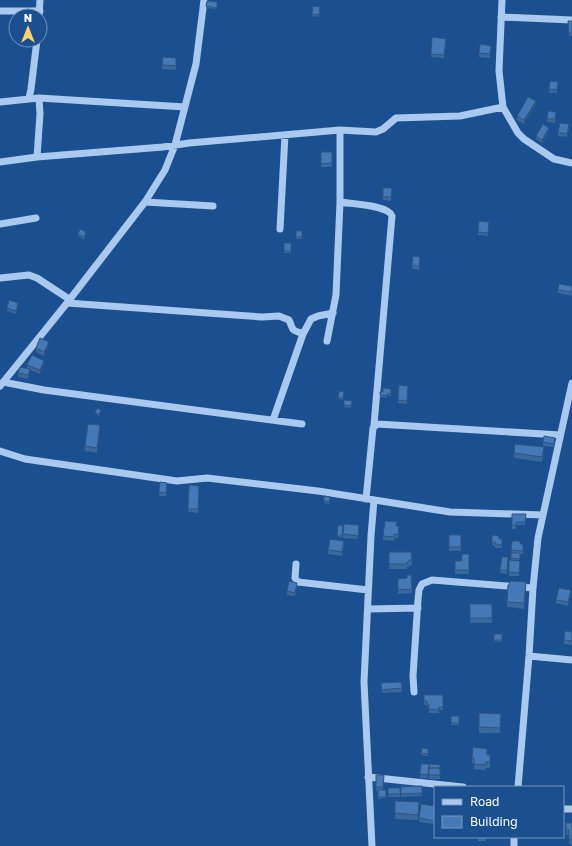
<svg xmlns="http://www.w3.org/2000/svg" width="572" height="846" viewBox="0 0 572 846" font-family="'Golos Text',sans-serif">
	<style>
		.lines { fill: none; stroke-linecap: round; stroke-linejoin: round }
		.minor { stroke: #a9c9ee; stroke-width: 7 }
		.wall { fill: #3a679d }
		.shaded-wall { fill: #305480 }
		.building { fill: #4478b7; stroke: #305480 }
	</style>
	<rect width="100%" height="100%" fill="#1b4f8f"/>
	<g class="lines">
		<path class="minor" d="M 502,0 L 499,71 L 503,107 L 518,133 L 524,139 L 554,159 L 572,163
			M 0,11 L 40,11
			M 39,16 L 40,0
			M 501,17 L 572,20
			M 29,98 L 31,89 L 37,40
			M 0,102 L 39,98 L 185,107
			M 37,157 L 40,114 L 39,98
			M 0,162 L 37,157 L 163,147 L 189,143 L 340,130 L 376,132 L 383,129 L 396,118 L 460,116 L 503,107
			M 145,202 L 213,206
			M 340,202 C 351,204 388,205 392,216 L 374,425
			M 0,224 L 36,218
			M 280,229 L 285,135
			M 0,278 L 29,275 L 37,278 L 69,299
			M 67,303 L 262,317 L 279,316 L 289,320 C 294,331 290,329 303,334 L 311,319 L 318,316 L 333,313
			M 327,341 L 336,295 L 340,202 L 340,130
			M 3,382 L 44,390 L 302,424
			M 0,386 L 67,303 L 145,202 L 165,170 L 175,145 L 196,64 L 204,0
			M 273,420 L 303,334
			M 0,451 L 25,459 L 177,481 L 207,478 L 318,491 L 450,512 L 543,515
			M 366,499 L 373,428 L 377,424 L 560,435
			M 296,564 L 295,578 L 298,582 L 368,590
			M 368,609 L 418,608
			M 529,656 L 572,660
			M 414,692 L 413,676 L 418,600 L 419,590 L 422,584 L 432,580 L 533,588
			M 368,777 L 463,787
			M 518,787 L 529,656 L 533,588 L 538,538 L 572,383
			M 563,809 L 572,809
			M 372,846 L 364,682 L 371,536 L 374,500
			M 514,846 L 514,837"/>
	</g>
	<path class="wall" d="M 217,4 L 217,9 L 206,8 L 206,6 Z
		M 313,6 L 320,7 L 319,17 L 312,16 Z
		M 568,21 L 572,21 L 572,36 L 569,36 Z
		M 446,42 L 444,58 L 431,57 L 431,54 Z
		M 491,49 L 490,58 L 479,57 L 479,53 Z
		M 176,62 L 176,70 L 162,69 L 162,65 Z
		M 550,81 L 558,82 L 557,93 L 549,93 Z
		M 536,105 L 524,124 L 517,120 L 517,116 Z
		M 556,115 L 555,123 L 547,122 L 547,119 Z
		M 569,128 L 567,137 L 558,136 L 558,132 Z
		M 549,132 L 542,143 L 536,139 L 536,136 Z
		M 321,152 L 332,152 L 332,167 L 321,167 Z
		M 383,188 L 392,188 L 391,201 L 383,200 Z
		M 489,226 L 488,236 L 478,235 L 478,232 Z
		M 296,231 L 302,231 L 302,239 L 296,239 Z
		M 86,233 L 84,239 L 78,236 L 78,234 Z
		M 284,243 L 291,243 L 291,253 L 284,253 Z
		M 420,260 L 419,270 L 412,269 L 412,265 Z
		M 572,286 L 572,296 L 558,293 L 558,290 Z
		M 18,306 L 16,314 L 7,311 L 7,308 Z
		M 49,345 L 44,356 L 36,352 L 36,348 Z
		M 44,364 L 40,374 L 30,370 L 28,379 L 18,377 L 18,373 L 27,368 L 27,365 Z
		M 391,389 L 391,396 L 387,396 L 387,398 L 380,397 L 380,392 L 383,392 Z
		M 408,390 L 407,404 L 398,403 L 398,400 Z
		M 344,392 L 343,400 L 338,399 L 338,398 Z
		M 344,400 L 352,401 L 351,408 L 344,407 Z
		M 101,411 L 99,416 L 95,414 L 95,413 Z
		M 100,431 L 97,453 L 85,451 L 85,446 Z
		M 543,442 L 555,442 L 554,447 L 543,446 Z
		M 514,453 L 544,453 L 542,462 L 514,458 Z
		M 160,482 L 167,483 L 166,496 L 159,496 Z
		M 189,485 L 199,486 L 198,513 L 188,512 Z
		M 324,496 L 330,497 L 329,504 L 324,503 Z
		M 512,514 L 526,514 L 525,525 L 516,525 L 516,529 L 512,529 Z
		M 338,525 L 343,526 L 342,538 L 337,537 Z
		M 397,526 L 399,530 L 398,538 L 394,538 L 394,541 L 383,540 L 383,536 Z
		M 359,529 L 358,539 L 343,538 L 343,534 Z
		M 449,535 L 461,535 L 461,551 L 449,551 Z
		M 492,535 L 499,539 L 502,539 L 502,548 L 495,548 L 495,546 L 492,545 Z
		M 512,541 L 520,544 L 523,544 L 523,554 L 520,554 L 520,560 L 511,560 Z
		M 344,545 L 342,556 L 328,554 L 328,550 Z
		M 389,552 L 411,552 L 412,565 L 409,566 L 409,567 L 407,567 L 407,569 L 389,569 Z
		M 469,554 L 469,574 L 455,574 L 455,561 L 462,561 Z
		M 509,560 L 520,561 L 519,576 L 509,576 Z
		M 508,561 L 507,574 L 500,573 L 500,570 Z
		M 398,579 L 412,589 L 412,593 L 398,594 Z
		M 297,586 L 295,596 L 287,595 L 287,591 Z
		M 526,588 L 524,609 L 507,607 L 507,602 Z
		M 571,594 L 568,606 L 556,603 L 556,600 Z
		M 470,604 L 492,604 L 492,623 L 470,623 Z
		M 572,632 L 572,645 L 564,644 L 564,640 Z
		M 494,634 L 502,634 L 502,642 L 494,641 Z
		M 401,682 L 402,692 L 382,693 L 381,683 Z
		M 424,695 L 443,695 L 443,710 L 439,710 L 439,713 L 429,713 L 429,707 L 427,707 L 427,705 L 424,705 Z
		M 501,714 L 500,733 L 479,733 L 479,727 Z
		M 451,716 L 459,716 L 459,725 L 451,725 Z
		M 428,749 L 428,756 L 421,755 L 421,753 Z
		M 487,755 L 490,760 L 490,768 L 486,768 L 485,770 L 474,769 L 474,763 L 472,763 L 472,757 Z
		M 421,764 L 429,764 L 428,778 L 420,778 Z
		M 429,764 L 440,765 L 440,779 L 429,779 Z
		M 376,775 L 384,775 L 383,790 L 386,790 L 386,798 L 378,799 L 378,791 L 376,791 Z
		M 422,786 L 422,796 L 401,797 L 401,787 Z
		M 388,788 L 400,788 L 400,797 L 388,797 Z
		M 435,806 L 435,824 L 419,822 L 419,818 Z
		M 419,808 L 418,820 L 395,819 L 395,813 Z
		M 566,823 L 572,823 L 572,846 L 571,846 L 571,844 L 569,844 L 569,835 L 566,835 Z
		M 478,837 L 486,837 L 486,841 L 478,841 Z"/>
	<path class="shaded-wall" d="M 536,101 L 536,105 L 524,124 L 524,120 Z
		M 549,128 L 549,132 L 542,143 L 542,140 Z
		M 18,303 L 18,306 L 16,314 L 16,311 Z
		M 49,342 L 49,345 L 44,356 L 44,352 Z
		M 44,361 L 44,364 L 40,374 L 40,370 Z
		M 100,425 L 100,431 L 97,453 L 97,448 Z
		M 571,590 L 571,594 L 568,606 L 568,602 Z"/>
	<path class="building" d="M 207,1 L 217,2 L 217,8 L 206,6 Z
		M 313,6 L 320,7 L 319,15 L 312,14 Z
		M 568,21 L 572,21 L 572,33 L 569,33 Z
		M 432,37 L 446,39 L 444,55 L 431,54 Z
		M 480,44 L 491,46 L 490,54 L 479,53 Z
		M 163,57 L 176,58 L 176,66 L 162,65 Z
		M 550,81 L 558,82 L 557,90 L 549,89 Z
		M 528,97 L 536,101 L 524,120 L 517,116 Z
		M 548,111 L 556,112 L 555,119 L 547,119 Z
		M 560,123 L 569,124 L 567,134 L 558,132 Z
		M 543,124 L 549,128 L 542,140 L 536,136 Z
		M 321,152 L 332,152 L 332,163 L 321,164 Z
		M 383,188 L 392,188 L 391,197 L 383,197 Z
		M 479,221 L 489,222 L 488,233 L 478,232 Z
		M 80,229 L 86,232 L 84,237 L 78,234 Z
		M 296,231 L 302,231 L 302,237 L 296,237 Z
		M 284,243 L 291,243 L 291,251 L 284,251 Z
		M 413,256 L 420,257 L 419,266 L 412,265 Z
		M 559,284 L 572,286 L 572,292 L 558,290 Z
		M 9,300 L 18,303 L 16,311 L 7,308 Z
		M 40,338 L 49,342 L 44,352 L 36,348 Z
		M 32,355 L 44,361 L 40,370 L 27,365 Z
		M 20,367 L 30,369 L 28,375 L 18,373 Z
		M 399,385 L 408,386 L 407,401 L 398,400 Z
		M 383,388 L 391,389 L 391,394 L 387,394 L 387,396 L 380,395 L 380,392 L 383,392 Z
		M 339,391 L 344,392 L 343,398 L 338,398 Z
		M 344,400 L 352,401 L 351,406 L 344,405 Z
		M 97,408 L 101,410 L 99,414 L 95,413 Z
		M 88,424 L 100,425 L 97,448 L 85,446 Z
		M 544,436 L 555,438 L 554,444 L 543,442 Z
		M 515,444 L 544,447 L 542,457 L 514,453 Z
		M 160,482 L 167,483 L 166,493 L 159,492 Z
		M 189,485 L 199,486 L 198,509 L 188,509 Z
		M 324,496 L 330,497 L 329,502 L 324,501 Z
		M 512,514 L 526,514 L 525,522 L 516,522 L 516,525 L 512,525 Z
		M 385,521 L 397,522 L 396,526 L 399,526 L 398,535 L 394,534 L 394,537 L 383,536 Z
		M 344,524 L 359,525 L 358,536 L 343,534 Z
		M 338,525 L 343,526 L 342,536 L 337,536 Z
		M 449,535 L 461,535 L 461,547 L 449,547 Z
		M 492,535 L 499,536 L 499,539 L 502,539 L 502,545 L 495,544 L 495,542 L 492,542 Z
		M 330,539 L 344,541 L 342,552 L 328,550 Z
		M 512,541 L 520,541 L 520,544 L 523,544 L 523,551 L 511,550 Z
		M 389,552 L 411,552 L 412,560 L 409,560 L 409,562 L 407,562 L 407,564 L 389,564 Z
		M 511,553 L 520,553 L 520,559 L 511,558 Z
		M 462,554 L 469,554 L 469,570 L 455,570 L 455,561 L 462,561 Z
		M 502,557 L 508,557 L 507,570 L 500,570 Z
		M 509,560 L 520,561 L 519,573 L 509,572 Z
		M 407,575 L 411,575 L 412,589 L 398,590 L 398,579 L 407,578 Z
		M 289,581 L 297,583 L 295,593 L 287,591 Z
		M 510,581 L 526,582 L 524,603 L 507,602 L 508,585 L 509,585 Z
		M 559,588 L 571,590 L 568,602 L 556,600 Z
		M 470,604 L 492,604 L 492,618 L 470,618 Z
		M 565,631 L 572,632 L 572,641 L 564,640 Z
		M 494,634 L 502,634 L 502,640 L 494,640 Z
		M 401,682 L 402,688 L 382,690 L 381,683 Z
		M 424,695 L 443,695 L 443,707 L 439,707 L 439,710 L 429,709 L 429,704 L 427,704 L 427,701 L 424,701 Z
		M 479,713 L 501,714 L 500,728 L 479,727 Z
		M 451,716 L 459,716 L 459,723 L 451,723 Z
		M 473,747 L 487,749 L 487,755 L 490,755 L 490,762 L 486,762 L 485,765 L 474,764 L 474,758 L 472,757 Z
		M 422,748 L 428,749 L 428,754 L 421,753 Z
		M 421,764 L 429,764 L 428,775 L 420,774 Z
		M 429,764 L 440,765 L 440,770 L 440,768 L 429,768 L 429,770 Z
		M 429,768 L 440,768 L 440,775 L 429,775 Z
		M 376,775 L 384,775 L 383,787 L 376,787 Z
		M 422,786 L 422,793 L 401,794 L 401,787 Z
		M 388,788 L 400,788 L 400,794 L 388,794 Z
		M 378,790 L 386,790 L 386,797 L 378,797 Z
		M 395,801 L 419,802 L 418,815 L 395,813 Z
		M 421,804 L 435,806 L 435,821 L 419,818 Z
		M 563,821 L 564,821 L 564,831 L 563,831 Z
		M 566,823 L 572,823 L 572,841 L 571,841 L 571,839 L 569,839 L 569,830 L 566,830 Z"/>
	<rect x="434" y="786" width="130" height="52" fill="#1b4f8f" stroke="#7695bc"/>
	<rect x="442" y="799" width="20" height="6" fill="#a9c9ee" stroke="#7695bc"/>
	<text x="470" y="806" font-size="12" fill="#ffffff">Road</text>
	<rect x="442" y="816" width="20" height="12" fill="#4478b7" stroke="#7695bc"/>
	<text x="470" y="826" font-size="12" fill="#ffffff">Building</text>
	<g transform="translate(28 28)"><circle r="19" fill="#1b4f8f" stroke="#7695bc"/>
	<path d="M0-3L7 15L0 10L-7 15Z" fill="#ffd166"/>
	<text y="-6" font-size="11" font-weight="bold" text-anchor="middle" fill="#ffffff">N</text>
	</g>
</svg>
